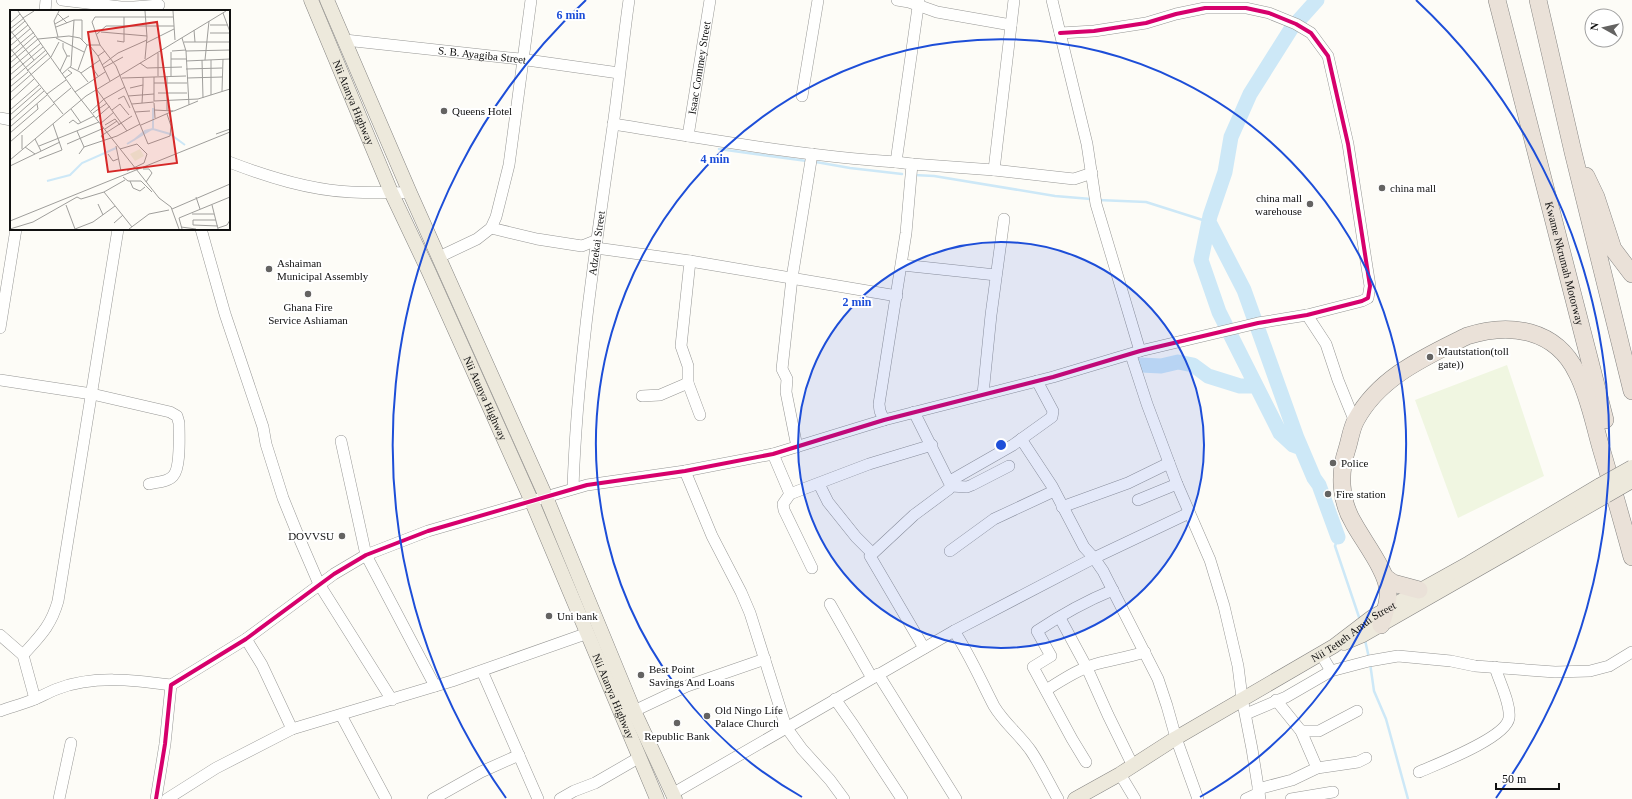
<svg xmlns="http://www.w3.org/2000/svg" width="1632" height="799" viewBox="0 0 1632 799" font-family="Georgia,serif">
	<style>
		.pitch { fill: #f0f6e1 }
		.lines { fill: none; stroke-linecap: round; stroke-linejoin: round }
		.stream { stroke: #cde8f7; stroke-width: 2.5 }
		.river { stroke: #cde8f7; stroke-width: 15 }
		.minor-casing { stroke: #979795; stroke-width: 12 }
		.major-casing { stroke: #858482; stroke-width: 15 }
		.highway-casing { stroke: #858482; stroke-width: 18 }
		.minor { stroke: #fffffe; stroke-width: 11 }
		.major { stroke: #ede9dc; stroke-width: 14 }
		.highway { stroke: #eae1d8; stroke-width: 17 }
		.major-bridge-casing { stroke: #858482; stroke-width: 15; stroke-linecap: butt }
		.major-bridge { stroke: #ede9dc; stroke-width: 14 }
		.cycleway-casing { stroke: #fff; stroke-width: 6 }
		.cycleway { stroke: #d6006c; stroke-width: 4 }
		.ring { fill: none; stroke: #1d4ed8; stroke-width: 2 }
		.poi-dot { fill: #646362; stroke: #fff; stroke-width: 1.5 }
		.labels { text-anchor: middle; stroke-width: 4; stroke-linejoin: round; paint-order: stroke }
		.street-label { font-size: 11px; fill: #111; stroke: #fff }
		.poi-label { font-size: 11px; fill: #111; stroke: #fff; text-anchor: start }
		.inset-river { fill: none; stroke: #cde8f7; stroke-width: 2 }
		.inset-road { fill: none; stroke: #9f9e9b; stroke-width: 1 }
		.view { fill: #d62828; fill-opacity: 0.15; stroke: #d62828; stroke-width: 2 }
		.inset-edge { fill: none; stroke: #111; stroke-width: 2 }
		.centre { fill: #1d4ed8; stroke: #fff; stroke-width: 2 }
		.ring-label { font-size: 12px; text-anchor: middle; font-weight: bold; fill: #1d4ed8; stroke: #fff; stroke-width: 4; stroke-linejoin: round; paint-order: stroke }
	</style>
	<rect width="100%" height="100%" fill="#fdfcf7"/>
	<path class="pitch" d="M 1507,365 L 1544,476 L 1458,518 L 1415,400 Z"/>
	<g class="lines">
		<path class="stream" d="M 719,149 L 807,161
			M 816,162 L 850,168 L 902,174
			M 914,175 L 934,176 L 1055,196 L 1091,199
			M 1098,200 L 1146,202 L 1209,222
			M 1338,537 L 1335,546 L 1360,620
			M 1365,640 L 1369,658
			M 1370,663 L 1374,691 L 1386,719 L 1408,799"/>
		<path class="river" d="M 1209,222 L 1244,290 L 1297,438 L 1314,478 L 1319,485 L 1338,537
			M 1141,365 L 1161,366 L 1178,362 L 1193,365 L 1208,376 L 1240,386 L 1255,386
			M 1301,448 L 1293,445 L 1280,433 L 1219,312 L 1201,260 L 1210,216 L 1225,172 L 1231,137 L 1250,94 L 1291,29 L 1317,0"/>
		<defs>
			<g id="minor">
				<path d="M 62,0 L 121,7 L 134,7 L 159,5"/>
				<path d="M 897,0 L 909,2 L 937,12 L 1011,25"/>
				<path d="M 1052,0 L 1087,144 L 1096,204 L 1140,351"/>
				<path d="M 45,11 L 46,0"/>
				<path id="s1" d="M 345,40 L 520,59 L 619,73"/>
				<path d="M 802,96 L 818,0"/>
				<path d="M 0,118 L 11,120"/>
				<path d="M 613,124 C 707,139 801,156 896,162 L 919,0"/>
				<path id="s2" d="M 688,136 L 710,0"/>
				<path d="M 229,162 C 268,177 309,190 351,192 C 371,193 391,192 410,193"/>
				<path d="M 912,164 L 994,170 L 1074,179 L 1092,173"/>
				<path d="M 994,170 L 1014,0"/>
				<path d="M 491,228 L 537,239 L 582,246 L 597,240"/>
				<path d="M 201,229 L 225,314 L 263,427 L 266,444 L 283,498 L 300,540 L 319,584 L 392,700"/>
				<path d="M 596,248 L 690,261 L 681,346 L 688,366 L 688,383 L 700,415"/>
				<path d="M 439,257 L 477,239 L 491,228 L 496,217 L 509,165 L 531,0"/>
				<path d="M 690,261 L 897,296"/>
				<path d="M 902,265 L 996,275"/>
				<path d="M 1307,315 L 1326,344 L 1338,380 L 1355,422"/>
				<path d="M 0,328 L 16,229"/>
				<path d="M 1131,355 L 1147,404 L 1177,484 L 1210,560 L 1224,606 L 1238,666 L 1242,698 L 1252,749 L 1260,799"/>
				<path d="M 0,380 L 92,394 L 170,412 L 177,416 L 179,423 C 179,435 181,468 173,476 C 168,482 157,482 149,484"/>
				<path d="M 983,394 L 991,315 L 1004,219"/>
				<path d="M 642,396 L 660,395 L 688,383"/>
				<path d="M 914,412 L 951,486"/>
				<path d="M 884,420 L 880,411 L 879,404 L 906,233 L 912,164 L 896,162"/>
				<path d="M 1021,439 L 1052,486 L 1084,547 L 1094,558 L 1103,571 L 1158,679 L 1167,706 L 1176,738 L 1198,799"/>
				<path d="M 341,441 L 366,555 L 435,686"/>
				<path d="M 797,447 L 786,392 L 787,379 L 782,369 L 792,278 L 812,154"/>
				<path d="M 773,454 L 790,494"/>
				<path d="M 685,471 L 712,536 L 741,592 L 750,613 L 786,727 L 802,749 L 830,780 L 844,799"/>
				<path d="M 950,481 L 1013,445 L 1052,417 L 1053,411 L 1037,381"/>
				<path d="M 819,484 L 828,502 L 856,537 L 872,553"/>
				<path id="s3" d="M 573,488 C 577,367 596,246 613,126 C 619,84 623,42 629,0"/>
				<path d="M 1138,500 L 1177,484"/>
				<path d="M 1062,507 L 1128,483 L 1169,463"/>
				<path d="M 950,551 L 994,519 L 1054,491"/>
				<path d="M 812,568 L 784,510 L 783,504 L 790,494 L 869,464 L 932,445"/>
				<path d="M 830,604 L 872,678"/>
				<path d="M 1060,618 L 1087,668 L 1108,715 L 1132,764"/>
				<path d="M 954,631 C 970,655 981,681 994,706 C 1004,723 1020,735 1031,751 C 1041,766 1049,783 1058,799"/>
				<path d="M 0,635 L 23,655 L 35,699"/>
				<path d="M 246,639 L 262,665 L 292,729 L 452,681 L 588,633"/>
				<path d="M 924,648 L 870,556 L 914,515 L 949,489 L 951,486 L 967,487 L 972,485 L 1009,466"/>
				<path d="M 1321,654 L 1331,671 L 1369,661 L 1398,656 L 1451,661 L 1475,666 L 1555,672 L 1590,671 L 1609,666 L 1632,652"/>
				<path d="M 23,655 C 40,636 51,626 58,601 L 118,229"/>
				<path d="M 482,671 L 538,799"/>
				<path d="M 878,674 L 956,799"/>
				<path d="M 1046,690 C 1061,681 1078,669 1096,664 C 1112,660 1128,657 1145,652"/>
				<path d="M 835,699 L 854,726 L 902,799"/>
				<path d="M 1276,700 L 1301,731 L 1317,768"/>
				<path d="M 0,711 C 11,707 23,704 35,699 C 42,696 49,692 57,689 C 93,675 134,680 171,685"/>
				<path d="M 634,711 L 687,686 L 765,659"/>
				<path d="M 1246,714 L 1286,697 L 1331,671"/>
				<path d="M 341,715 L 386,799"/>
				<path d="M 1301,731 L 1319,731 L 1357,711"/>
				<path d="M 1086,762 L 1072,739 L 1033,667 L 1051,656 L 1037,631 C 1061,615 1086,601 1113,590"/>
				<path d="M 1419,772 C 1437,764 1506,738 1509,718 C 1511,704 1499,681 1495,667"/>
				<path d="M 1120,774 L 1135,799"/>
				<path d="M 1258,789 L 1292,780 L 1317,768 L 1358,762 L 1366,758"/>
				<path d="M 672,794 L 954,631 L 1094,558 L 1189,513"/>
				<path d="M 59,799 L 71,743"/>
				<path d="M 156,799 L 165,744 L 171,685 L 246,639 L 334,574 L 366,555 L 428,531 L 587,485 L 685,471 L 773,454 L 884,420 L 1053,377 L 1140,351 L 1258,323 L 1307,315 L 1362,301 L 1368,298 L 1370,286 L 1367,267 L 1348,144 L 1328,56 L 1311,33 L 1296,24 L 1269,13 L 1246,8 L 1205,8 L 1176,14 L 1146,23 L 1094,31 L 1060,33"/>
				<path d="M 167,799 L 216,768 L 292,729"/>
				<path d="M 433,799 L 481,772 L 519,755"/>
				<path d="M 560,799 L 574,791 L 595,783 L 640,757"/>
				<path d="M 1246,799 L 1259,793"/>
				<path d="M 1291,799 L 1333,792"/>
			</g>
			<g id="major">
				<path id="s4" d="M 311,0 L 391,192 L 428,270 L 532,502 L 657,799"/>
				<path d="M 327,0 L 410,193 L 546,497 L 634,711 L 675,799"/>
				<path d="M 1344,643 L 1363,635 L 1606,496"/>
				<path id="s5" d="M 1075,799 L 1120,774 L 1176,738 L 1334,646 L 1372,617 L 1469,563 L 1600,485"/>
			</g>
			<g id="highway">
				<path id="s6" d="M 1497,0 L 1605,420"/>
				<path d="M 1538,0 L 1573,152 L 1632,391"/>
				<path d="M 1586,176 L 1596,197 L 1613,249 L 1632,274"/>
				<path d="M 1386,578 L 1393,583 L 1419,590"/>
				<path d="M 1381,625 C 1384,614 1389,603 1388,592 C 1388,572 1363,541 1353,522 C 1340,500 1339,473 1347,449 C 1350,440 1351,429 1356,420 C 1379,377 1425,357 1467,336 C 1510,322 1556,329 1577,373 C 1589,396 1594,424 1601,448 C 1612,485 1622,521 1632,557"/>
			</g>
		</defs>
		<use href="#minor" class="minor-casing"/>
		<use href="#major" class="major-casing"/>
		<use href="#highway" class="highway-casing"/>
		<use href="#minor" class="minor"/>
		<use href="#major" class="major"/>
		<use href="#highway" class="highway"/>
		<defs>
			<path id="major-bridge" d="M 1600,485 L 1632,467
				M 1606,496 L 1632,481"/>
		</defs>
		<use href="#major-bridge" class="major-bridge-casing"/>
		<use href="#major-bridge" class="major-bridge"/>
		<defs>
			<path id="cycleway" d="M 156,799 L 165,744 L 171,685 L 246,639 L 334,574 L 366,555 L 428,531 L 587,485 L 685,471 L 773,454 L 884,420 L 1053,377 L 1140,351 L 1258,323 L 1307,315 L 1362,301 L 1368,298 L 1370,286 L 1367,267 L 1348,144 L 1328,56 L 1311,33 L 1296,24 L 1269,13 L 1246,8 L 1205,8 L 1176,14 L 1146,23 L 1094,31 L 1060,33"/>
		</defs>
		<use href="#cycleway" class="cycleway-casing"/>
		<use href="#cycleway" class="cycleway"/>
	</g>
	<circle cx="1001" cy="445" r="203" fill="#1d4ed8" fill-opacity=".12"/>
	<g class="ring">
		<circle cx="1001" cy="445" r="203"/>
		<path d="M802 797A405 405 0 1 1 1200 797"/>
		<path d="M506 798A608 608 0 0 1 586 0M1416 0A608 608 0 0 1 1496 798"/>
	</g>
	<g class="poi-dot">
		<circle cx="444" cy="111" r="4"/>
		<circle cx="1382" cy="188" r="4"/>
		<circle cx="1310" cy="204" r="4"/>
		<circle cx="269" cy="269" r="4"/>
		<circle cx="308" cy="294" r="4"/>
		<circle cx="1430" cy="357" r="4"/>
		<circle cx="1333" cy="463" r="4"/>
		<circle cx="1328" cy="494" r="4"/>
		<circle cx="342" cy="536" r="4"/>
		<circle cx="549" cy="616" r="4"/>
		<circle cx="641" cy="675" r="4"/>
		<circle cx="707" cy="716" r="4"/>
		<circle cx="677" cy="723" r="4"/>
	</g>
	<g class="labels">
		<g class="street-label">
			<text dy="4" stroke="none"><textPath href="#s1" startOffset="138">S. B. Ayagiba Street</textPath></text>
			<text dy="4" stroke="none"><textPath href="#s2" startOffset="69">Isaac Commey Street</textPath></text>
			<text dy="4" stroke="none"><textPath href="#s4" startOffset="111">Nii Atanya Highway</textPath></text>
			<text dy="4" stroke="none"><textPath href="#s3" startOffset="246">Adzekai Street</textPath></text>
			<text dy="4" stroke="none"><textPath href="#s6" startOffset="272">Kwame Nkrumah Motorway</textPath></text>
			<text dy="4" stroke="none"><textPath href="#s4" startOffset="435">Nii Atanya Highway</textPath></text>
			<text dy="4" stroke="none"><textPath href="#s5" startOffset="325">Nii Tetteh Amui Street</textPath></text>
			<text dy="4" stroke="none"><textPath href="#s4" startOffset="759">Nii Atanya Highway</textPath></text>
		</g>
		<g class="poi-label">
			<text x="452" y="115">Queens Hotel</text>
			<text x="1390" y="192">china mall</text>
			<text x="1302" y="202" text-anchor="end">china mall<tspan x="1302" dy="13">warehouse</tspan></text>
			<text x="277" y="267">Ashaiman<tspan x="277" dy="13">Municipal Assembly</tspan></text>
			<text x="308" y="311" text-anchor="middle">Ghana Fire<tspan x="308" dy="13">Service Ashiaman</tspan></text>
			<text x="1438" y="355">Mautstation(toll<tspan x="1438" dy="13">gate))</tspan></text>
			<text x="1341" y="467">Police</text>
			<text x="1336" y="498">Fire station</text>
			<text x="334" y="540" text-anchor="end">DOVVSU</text>
			<text x="557" y="620">Uni bank</text>
			<text x="649" y="673">Best Point<tspan x="649" dy="13">Savings And Loans</tspan></text>
			<text x="715" y="714">Old Ningo Life<tspan x="715" dy="13">Palace Church</tspan></text>
			<text x="677" y="740" text-anchor="middle">Republic Bank</text>
		</g>
	</g>
	<g transform="translate(10 10)">
		<rect width="220" height="220" fill="#fdfcf7"/>
		<path d="M 130,139 L 134,146 L 125,151 L 120,144 Z" fill="#f0f6e1"/>
		<path class="inset-river" d="M 143,119 L 143,98M 124,130 L 135,121 L 143,119 L 160,124 L 175,135M 117,134 L 142,119M 37,171 L 60,165 L 72,153 L 106,138"/>
		<path class="inset-road" d="M 8,1 L 65,82 L 149,188 L 161,197 L 169,219M 135,1 L 137,27 L 135,49M 163,1 L 165,30M 213,3 L 220,22M 48,4 L 57,13M 13,8 L 24,1M 0,13 L 10,4M 45,14 L 59,6M 200,15 L 218,15M 46,17 L 64,10 L 72,10 L 72,30M 0,19 L 14,8M 0,20 L 24,50M 184,20 L 185,32M 91,22 L 137,26M 200,23 L 220,23M 0,24 L 15,11M 87,24 L 96,16 L 164,16M 48,27 L 44,11 L 49,1M 46,28 L 74,42M 172,28 L 176,41 L 179,95M 28,29 L 59,26 L 70,28 L 77,35 L 90,35 L 106,56 L 138,134 L 160,126 L 161,116 L 157,104M 0,30 L 18,15M 107,31 L 114,32 L 114,7M 174,32 L 220,32M 53,33 L 53,38 L 57,46M 136,33 L 164,19M 90,35 L 82,12 L 85,7 L 163,7M 0,36 L 21,18M 80,36 L 88,46M 0,38 L 53,104M 95,41 L 88,46 L 100,71M 162,41 L 176,40M 176,41 L 220,40M 0,42 L 24,22M 161,42 L 161,66M 148,43 L 148,66M 0,48 L 25,26M 161,49 L 176,49M 192,50 L 193,88M 195,50 L 199,11M 201,50 L 201,85M 176,51 L 220,49M 0,53 L 28,29M 130,53 L 137,58 L 172,57M 92,55 L 108,43 L 137,30M 81,56 L 88,66M 60,57 L 70,62 L 78,72M 93,58 L 113,47M 0,59 L 31,33M 176,59 L 212,58M 68,60 L 77,35M 17,61 L 38,43M 50,61 L 57,46 L 60,46M 71,63 L 90,50M 52,64 L 61,56 L 64,10M 0,65 L 33,37M 144,67 L 144,91 L 188,89 L 220,79M 55,68 L 62,63 L 58,60M 112,68 L 176,66M 177,68 L 212,67M 0,71 L 36,40M 144,73 L 177,73M 0,77 L 18,62M 120,78 L 133,75 L 133,67M 87,80 L 117,121M 212,81 L 213,49M 65,82 L 95,62M 0,83 L 41,47 L 49,32M 148,83 L 177,83M 37,84 L 56,70M 118,86 L 144,84M 108,89 L 114,86 L 120,98M 0,91 L 24,69M 43,93 L 61,78M 132,93 L 133,75M 144,93 L 145,108M 122,94 L 144,92M 61,99 L 71,113M 0,100 L 29,75M 102,100 L 110,94 L 119,105M 144,100 L 164,101 L 188,91M 157,100 L 157,66M 81,101 L 94,89 L 115,77M 125,102 L 140,101M 83,103 L 97,93M 0,105 L 31,78M 86,108 L 100,96M 0,111 L 34,81M 59,113 L 63,110 L 68,114 L 84,106M 90,114 L 104,102M 95,115 L 105,109 L 110,115M 131,115 L 163,101M 0,117 L 37,85M 95,119 L 107,111M 67,121 L 74,137M 0,123 L 28,99 L 27,94M 206,124 L 220,119M 12,125 L 12,139M 25,129 L 31,141M 94,130 L 91,126 L 122,106M 0,132 L 44,94M 57,134 L 94,118M 29,136 L 89,112M 106,136 L 111,161M 15,137 L 25,144M 110,139 L 127,134 L 137,144 L 134,153 L 117,161M 69,144 L 74,137 L 107,126 L 130,114M 98,144 L 103,151 L 108,149M 29,149 L 52,140 L 43,114M 0,150 L 76,86 L 216,1M 0,156 L 50,132M 133,159 L 139,159 L 142,163 L 136,172M 113,167 L 118,171 L 131,171 L 142,182M 120,171 L 123,178 L 130,181 L 135,177M 94,182 L 122,217M 67,187 L 71,189 L 94,182 L 115,170M 186,187 L 190,199M 88,194 L 93,205M 56,195 L 65,219M 202,195 L 208,219M 162,199 L 220,174M 182,204 L 204,204M 206,210 L 183,210 L 183,215 L 208,216M 0,211 L 220,122M 104,213 L 113,205M 171,217 L 186,219M 208,218 L 217,215 L 220,210M 0,219 L 23,212 L 67,187M 65,219 L 83,212 L 105,196M 119,219 L 139,204 L 159,200M 172,219 L 169,208 L 220,187"/>
		<path class="view" d="M 147,12 L 167,153 L 98,162 L 78,22 Z"/>
		<rect width="220" height="220" class="inset-edge"/>
	</g>
	<circle cx="1001" cy="445" r="6" class="centre"/>
	<g class="ring-label">
		<text x="571" y="19">6 min</text>
		<text x="715" y="163">4 min</text>
		<text x="857" y="306">2 min</text>
	</g>
	<g transform="translate(1604 28) rotate(278)"><circle r="19" fill="#ffffff" stroke="#a0a0a0"/>
	<path d="M0-3L7 15L0 10L-7 15Z" fill="#646362"/>
	<text y="-6" font-size="11" font-weight="bold" text-anchor="middle" fill="#111111">N</text>
	</g>
	<path d="M1496 783v6h63v-6" fill="none" stroke="#111111" stroke-width="2"/>
	<text x="1502" y="783" font-size="12" fill="#111111" stroke="#ffffff" stroke-width="3" paint-order="stroke">50 m</text>
</svg>
